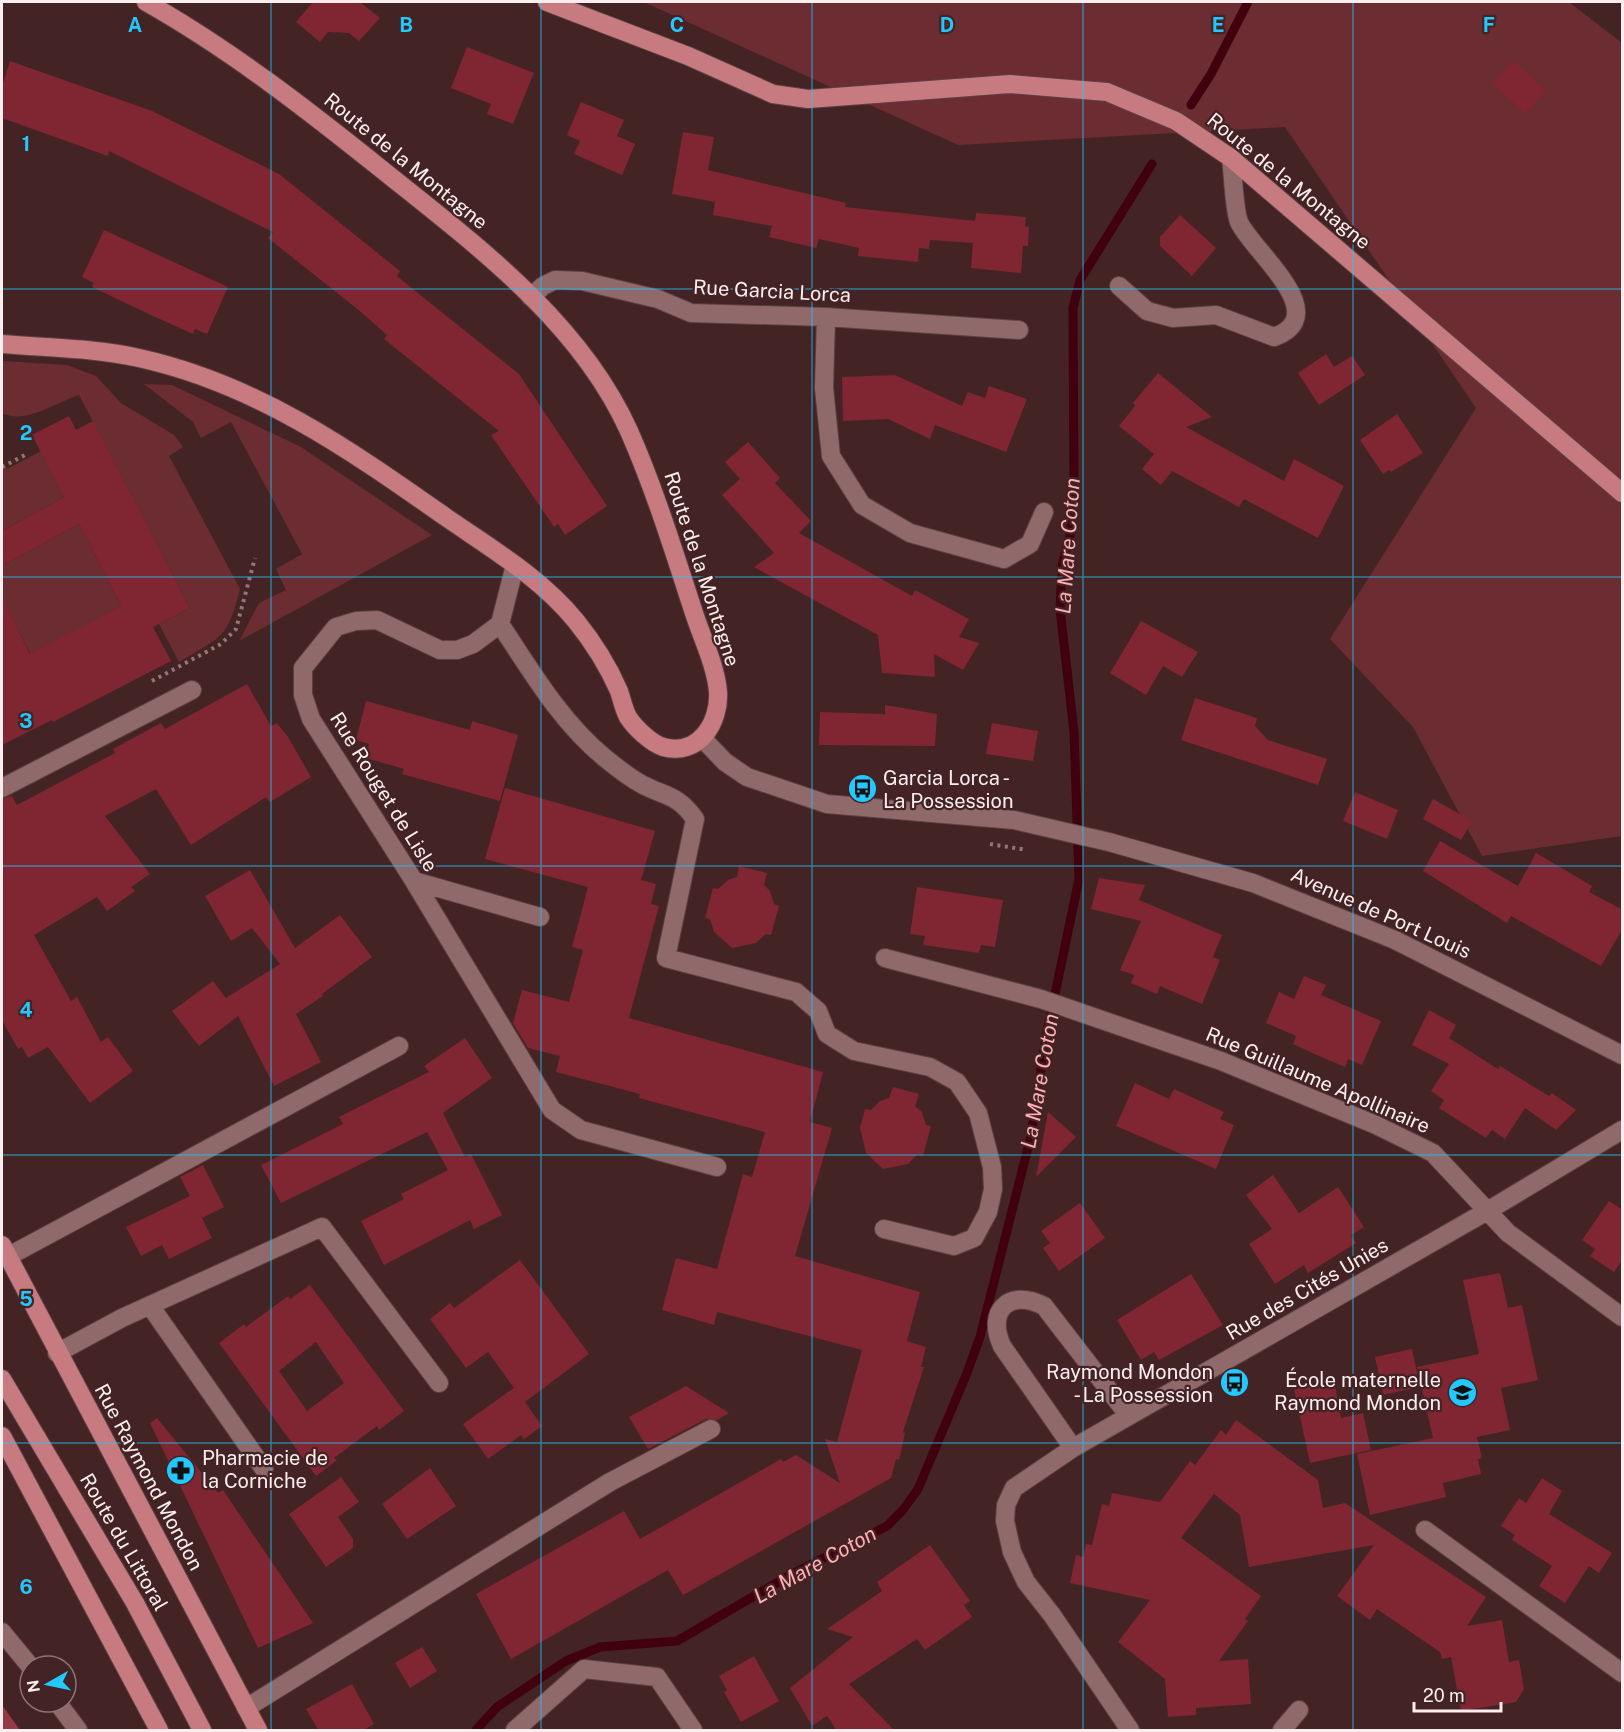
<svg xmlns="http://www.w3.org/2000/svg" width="1624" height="1732" viewBox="0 0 1624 1732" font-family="'Public Sans',sans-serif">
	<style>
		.green { fill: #6b2c32 }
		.forest { fill: #943a44 }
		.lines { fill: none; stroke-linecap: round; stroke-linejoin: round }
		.stream { stroke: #41000d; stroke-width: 9 }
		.building { fill: #7f2632; fill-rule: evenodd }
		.minor-casing { stroke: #5c4144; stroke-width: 20 }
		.major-casing { stroke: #5c4144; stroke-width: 20 }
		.path { stroke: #907779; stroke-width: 4; stroke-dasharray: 3 4.5; stroke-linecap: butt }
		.minor { stroke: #90696b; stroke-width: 18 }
		.major { stroke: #c77b80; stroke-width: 18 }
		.grid { fill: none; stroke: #23c9fe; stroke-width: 1.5; stroke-opacity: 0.55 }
		.labels { text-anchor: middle; stroke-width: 4.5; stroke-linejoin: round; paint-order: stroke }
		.street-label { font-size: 20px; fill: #fceeee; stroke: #442325 }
		.poi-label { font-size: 20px; fill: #fceeee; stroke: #442325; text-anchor: start }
		.water-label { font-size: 21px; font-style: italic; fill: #feb0b4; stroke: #442325 }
		.grid-label { font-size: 20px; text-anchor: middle; font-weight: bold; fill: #23c9fe; stroke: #442325; stroke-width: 4.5; stroke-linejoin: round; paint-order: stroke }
	</style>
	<rect width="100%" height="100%" fill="#442325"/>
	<path class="green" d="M 644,2 L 1569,2 L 1622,43 L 1622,836 L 1482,856 L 1413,727 L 1330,639 L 1476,408 L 1285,127 L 958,145 Z
		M 2,361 L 67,365 L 96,376 L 121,403 L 174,435 L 183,447 L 169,456 L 240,589 C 227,640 222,636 179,662 L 159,624 L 190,608 L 79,395 C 57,402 25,425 2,413 Z
		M 144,384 L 172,385 L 301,447 L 432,535 L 239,641 L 259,603 L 286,590 L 276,569 L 302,554 L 231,422 L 201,438 L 193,422 Z
		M 41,451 L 64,497 L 2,531 L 2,461 L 7,469 Z
		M 79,524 L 121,606 L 31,655 L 8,610 L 2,613 L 2,566 Z"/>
	<path class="forest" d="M 2,1705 L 20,1730 L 2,1730 Z"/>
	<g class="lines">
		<path class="stream" d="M 1191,105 L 1211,74 L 1248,2
			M 476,1730 L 497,1707 L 566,1661 L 600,1647 L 677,1641 L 792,1574 L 887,1526 L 903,1510 L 918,1489 L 967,1373 L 980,1337 L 1031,1136 L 1046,1037 L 1079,879 L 1074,732 L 1060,609 L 1062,566 L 1070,535 L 1074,493 L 1073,308 L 1080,280 L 1152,164"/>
	</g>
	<path class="building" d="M 313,2 L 360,2 L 380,18 L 359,41 L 349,33 L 328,32 L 320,42 L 296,22 Z
		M 467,47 L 534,73 L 513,124 L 487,114 L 491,104 L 451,88 Z
		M 10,61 L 152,111 L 279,174 L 400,271 L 397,276 L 414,290 L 519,374 L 607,506 L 565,535 L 558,524 L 554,527 L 491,435 L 499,431 L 384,339 L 387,335 L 361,312 L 268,238 L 273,232 L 109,151 L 108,156 L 2,118 L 2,86 Z
		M 1514,61 L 1546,91 L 1525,113 L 1492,83 Z
		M 581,102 L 624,120 L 617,136 L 635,144 L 622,175 L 574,154 L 580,141 L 567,135 Z
		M 683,132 L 714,137 L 708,170 L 846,203 L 845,207 L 975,221 L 976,213 L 1026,217 L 1025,226 L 1029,227 L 1028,246 L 1023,246 L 1021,273 L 971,268 L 973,243 L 930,240 L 929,249 L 919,248 L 918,262 L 858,256 L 859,248 L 819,239 L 816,248 L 769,237 L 772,226 L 713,215 L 715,202 L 672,194 Z
		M 1180,215 L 1216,248 L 1192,276 L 1160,246 L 1160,237 Z
		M 104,230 L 228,287 L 207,334 L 195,329 L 193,334 L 153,316 L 92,287 L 94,283 L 82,277 Z
		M 1326,354 L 1334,367 L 1352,356 L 1365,375 L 1319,405 L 1298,373 Z
		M 1158,373 L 1212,417 L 1186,427 L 1284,481 L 1294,459 L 1344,486 L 1318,538 L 1244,499 L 1239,507 L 1172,471 L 1161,485 L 1142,469 L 1154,454 L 1119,426 L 1135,406 L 1133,403 Z
		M 895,375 L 962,406 L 968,392 L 985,398 L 989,386 L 1027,399 L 1006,452 L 935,425 L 930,439 L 888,419 L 843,421 L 842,377 Z
		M 1397,414 L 1423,453 L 1391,472 L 1389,470 L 1383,474 L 1360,440 Z
		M 69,416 L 76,430 L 93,421 L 190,608 L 153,627 L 171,661 L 53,722 L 52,720 L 2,745 L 2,597 L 30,654 L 121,606 L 79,524 L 2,566 L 2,531 L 64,497 L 32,435 Z
		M 748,442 L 780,478 L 775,483 L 811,521 L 799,533 L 912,596 L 915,590 L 969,619 L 959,637 L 979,643 L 963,670 L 934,654 L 935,677 L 882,673 L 878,635 L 754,567 L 774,553 L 722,495 L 740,479 L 725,462 Z
		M 1141,621 L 1198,652 L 1182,677 L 1163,666 L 1146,695 L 1110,673 Z
		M 247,684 L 271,726 L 277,723 L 288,737 L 311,777 L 270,802 L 266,797 L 191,845 L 156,789 L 105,816 L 150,874 L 131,887 L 135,891 L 107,911 L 97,897 L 34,935 L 71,1001 L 77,997 L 101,1042 L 108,1037 L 133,1071 L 90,1103 L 48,1047 L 28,1058 L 22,1047 L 18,1049 L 2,1020 L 2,799 L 12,796 L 17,805 L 115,753 L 113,749 L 161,723 L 165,729 Z
		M 1195,698 L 1257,718 L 1255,726 L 1268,740 L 1327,759 L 1318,785 L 1181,740 Z
		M 366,701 L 470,730 L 472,721 L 518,735 L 500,801 L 402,774 L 404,769 L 366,758 L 369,744 L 356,740 Z
		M 885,705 L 937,714 L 935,746 L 819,745 L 820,712 L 885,714 Z
		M 992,723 L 1038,731 L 1033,761 L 986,754 Z
		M 505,788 L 655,831 L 641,880 L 656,884 L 651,904 L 659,906 L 629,1018 L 823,1072 L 810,1122 L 832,1128 L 795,1256 L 920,1292 L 907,1341 L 926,1347 L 921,1367 L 924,1367 L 903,1432 L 905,1433 L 899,1460 L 896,1459 L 891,1478 L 683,1595 L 668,1570 L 511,1659 L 476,1594 L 624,1511 L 640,1539 L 781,1459 L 783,1462 L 796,1455 L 840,1483 L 825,1439 L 837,1442 L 862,1350 L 717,1312 L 714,1325 L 662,1310 L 676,1258 L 717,1269 L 743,1174 L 752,1177 L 765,1132 L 639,1098 L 640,1094 L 556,1072 L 560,1056 L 528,1048 L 513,1023 L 522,990 L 569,1002 L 583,950 L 572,947 L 588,887 L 485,859 Z
		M 1355,792 L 1398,810 L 1387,839 L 1343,821 Z
		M 1433,799 L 1472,821 L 1461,840 L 1423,819 Z
		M 1440,841 L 1518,886 L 1536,853 L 1592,886 L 1589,892 L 1623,910 L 1623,928 L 1601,966 L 1511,916 L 1507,923 L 1423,871 Z
		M 739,866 L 767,873 L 764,885 L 770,891 L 774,904 L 779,906 L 771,935 L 766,934 L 756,943 L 732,948 L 714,932 L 710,919 L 705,918 L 713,888 L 718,889 L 728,880 L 737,877 Z
		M 250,870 L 295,948 L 340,915 L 372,957 L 322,994 L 323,996 L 296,1014 L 321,1062 L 274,1086 L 238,1016 L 199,1046 L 172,1011 L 213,981 L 226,998 L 280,964 L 252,928 L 231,941 L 205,896 Z
		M 1099,878 L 1145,885 L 1139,900 L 1222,935 L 1213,957 L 1220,960 L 1202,1004 L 1160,986 L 1157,994 L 1131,983 L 1134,975 L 1120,970 L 1141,921 L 1091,909 Z
		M 917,887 L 1003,900 L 995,947 L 981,945 L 979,953 L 923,945 L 925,936 L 910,934 Z
		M 1304,976 L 1326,985 L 1321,995 L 1381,1021 L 1362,1065 L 1348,1059 L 1345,1067 L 1319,1056 L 1293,1044 L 1296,1036 L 1266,1023 L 1279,992 L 1294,999 Z
		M 1429,1010 L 1456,1025 L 1449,1038 L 1498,1069 L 1500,1066 L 1549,1096 L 1552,1093 L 1576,1110 L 1556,1130 L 1525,1108 L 1505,1139 L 1492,1130 L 1486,1138 L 1439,1108 L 1444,1100 L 1431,1091 L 1449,1064 L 1412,1045 Z
		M 465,1038 L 492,1078 L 443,1113 L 465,1157 L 471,1154 L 502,1215 L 474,1229 L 470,1220 L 384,1265 L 361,1221 L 404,1199 L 401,1194 L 448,1170 L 427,1132 L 281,1203 L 261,1165 L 343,1124 L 339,1117 L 429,1072 L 424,1066 Z
		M 1135,1083 L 1169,1099 L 1174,1089 L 1224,1112 L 1220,1119 L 1234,1125 L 1216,1169 L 1116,1126 Z
		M 893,1087 L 919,1094 L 915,1106 L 922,1112 L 926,1125 L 931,1126 L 923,1156 L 918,1154 L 908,1164 L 883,1169 L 866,1153 L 860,1128 L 865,1109 L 871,1110 L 880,1101 L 889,1098 Z
		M 1048,1112 L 1076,1137 L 1036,1177 Z
		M 203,1165 L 224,1207 L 202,1218 L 212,1238 L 169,1259 L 162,1245 L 141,1256 L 126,1227 L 190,1196 L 180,1177 Z
		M 1273,1175 L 1299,1213 L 1338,1187 L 1364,1227 L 1351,1235 L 1356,1243 L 1308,1273 L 1304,1265 L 1275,1284 L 1249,1244 L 1272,1229 L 1246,1195 Z
		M 1609,1201 L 1623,1210 L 1623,1259 L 1614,1272 L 1590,1256 L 1595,1249 L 1582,1240 Z
		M 1080,1203 L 1105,1238 L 1059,1271 L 1043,1248 L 1050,1243 L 1041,1231 Z
		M 520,1260 L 589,1354 L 525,1402 L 542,1426 L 524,1439 L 521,1435 L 488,1459 L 463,1424 L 514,1388 L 488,1352 L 466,1368 L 430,1319 L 450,1303 L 454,1308 Z
		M 1500,1273 L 1508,1308 L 1522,1305 L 1538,1380 L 1501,1388 L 1510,1430 L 1477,1437 L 1482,1458 L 1478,1459 L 1481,1474 L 1443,1483 L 1446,1497 L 1370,1515 L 1357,1454 L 1433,1438 L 1417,1367 L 1479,1354 L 1463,1280 Z
		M 1191,1274 L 1223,1325 L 1159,1360 L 1154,1352 L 1141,1360 L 1117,1320 Z
		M 310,1285 L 404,1411 L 379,1430 L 377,1426 L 334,1458 L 337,1460 L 316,1476 L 219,1343 L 244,1324 L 246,1327 L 288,1296 L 290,1299 ZM 316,1342 L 344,1383 L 307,1411 L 279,1371 Z
		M 1412,1349 L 1420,1387 L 1383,1395 L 1375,1357 Z
		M 1334,1380 L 1341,1418 L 1363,1413 L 1371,1450 L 1310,1463 L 1294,1389 Z
		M 686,1386 L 729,1413 L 717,1420 L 706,1419 L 648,1449 L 629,1417 Z
		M 157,1418 L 218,1493 L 223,1490 L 313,1623 L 258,1648 L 150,1423 Z
		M 1236,1420 L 1318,1480 L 1323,1508 L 1345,1503 L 1486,1597 L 1467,1626 L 1502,1620 L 1509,1662 L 1519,1660 L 1524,1689 L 1516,1702 L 1461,1711 L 1451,1657 L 1442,1659 L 1440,1652 L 1377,1609 L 1370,1620 L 1337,1596 L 1374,1545 L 1249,1567 L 1240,1515 L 1214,1494 L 1181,1538 L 1261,1596 L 1245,1619 L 1248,1621 L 1219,1661 L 1248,1659 L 1251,1704 L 1196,1708 L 1196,1715 L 1168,1717 L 1165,1679 L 1118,1642 L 1150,1600 L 1070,1583 L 1076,1555 L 1083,1557 L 1086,1544 L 1092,1545 L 1102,1504 L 1109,1506 L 1112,1493 L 1160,1502 L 1190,1461 L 1195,1465 L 1221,1430 L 1226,1435 Z
		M 430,1468 L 456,1506 L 407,1539 L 382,1504 Z
		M 341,1477 L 359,1502 L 338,1517 L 353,1539 L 353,1548 L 326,1567 L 289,1514 Z
		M 1542,1478 L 1562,1491 L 1549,1514 L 1612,1553 L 1599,1573 L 1589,1566 L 1565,1603 L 1539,1586 L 1552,1566 L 1512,1540 L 1515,1535 L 1501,1526 L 1519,1498 L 1526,1503 Z
		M 930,1545 L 970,1601 L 964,1605 L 972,1617 L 925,1650 L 917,1639 L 849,1684 L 895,1731 L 837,1731 L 827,1716 L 812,1726 L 790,1688 L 853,1637 L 827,1629 L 882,1591 L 877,1582 Z
		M 422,1647 L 437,1671 L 410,1688 L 395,1663 Z
		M 754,1656 L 779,1701 L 741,1722 L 724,1692 L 727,1690 L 719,1676 Z
		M 352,1684 L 374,1724 L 362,1731 L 319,1731 L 306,1709 Z"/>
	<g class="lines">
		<defs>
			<path id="minor" d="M 1119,286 L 1147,311 L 1173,318 L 1216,315 L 1274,337 C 1335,315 1252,251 1239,222 C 1234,209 1233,173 1231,158
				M 531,297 L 543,286 L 555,280 L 582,281 L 658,299 L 691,313 L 826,317 L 1019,330
				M 826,317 L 824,388 L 831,456 L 862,505 L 910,533 L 1004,559 L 1030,544 L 1044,512
				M 500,624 C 531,671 561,722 605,758 C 616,767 630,778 643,785 C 667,797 678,795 695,819 L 666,958 L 796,992 L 818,1011 L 827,1034 L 854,1051 L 930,1067 L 957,1082 L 978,1113 L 992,1167 L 993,1189 L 988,1212 L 974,1238 L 954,1246 L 884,1229
				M 500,624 L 473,644 L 457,650 L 440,650 L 377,620 L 356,621 L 336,627 L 303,668 L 303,695 L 311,719 L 414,881 L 552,1110 L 581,1130 L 717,1167
				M 500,624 L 515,565
				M 703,739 L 725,762 L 747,777 L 827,804 L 1014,820 L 1109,842 L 1253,883 L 1395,940 L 1622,1055
				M 2,788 L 192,690
				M 414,881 L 540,917
				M 885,958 L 1041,999 L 1221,1061 L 1376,1125 L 1433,1153 L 1508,1233 L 1622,1317
				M 7,1257 L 399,1046
				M 151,1307 L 264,1469
				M 57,1353 L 122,1318 L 322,1227 L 439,1383
				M 1073,1448 L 1002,1346 C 986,1311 1009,1288 1044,1306 L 1129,1416
				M 1425,1530 L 1622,1673
				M 2,1632 L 30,1666
				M 57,1702 L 78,1730
				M 246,1708 L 610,1482 L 711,1429
				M 515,1730 L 584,1669 L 657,1677 L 693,1730
				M 1130,1730 L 1052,1615 L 1026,1582 L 1012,1552 L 1005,1521 L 1006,1505 L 1014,1488 L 1073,1448 L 1489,1210 L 1622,1130
				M 1282,1730 L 1299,1710"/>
			<path id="major" d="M 547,2 L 688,56 L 773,94 L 808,99 L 1010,84 L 1107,92 L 1176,121 L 1231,158 L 1622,493
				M 2,344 C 47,348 95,348 139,358 C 257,384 350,450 447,518 C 492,549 541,578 576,621 C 593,642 608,666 619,691 C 622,700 624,710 628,717 C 635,728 651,743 663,747 C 698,757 720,723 718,692 C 716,666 702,638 694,613 C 674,552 655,490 629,431 C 580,322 476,245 385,172 C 309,111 231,50 146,2
				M 2,1245 L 258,1730
				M 2,1379 L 135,1603 L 202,1730
				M 2,1436 L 159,1730"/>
		</defs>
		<use href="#minor" class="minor-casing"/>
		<use href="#major" class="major-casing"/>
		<path class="path" d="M 2,467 L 27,454
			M 152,681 L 221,644 L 236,629 L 255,558
			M 990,844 L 1027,850"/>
		<use href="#minor" class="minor"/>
		<use href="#major" class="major"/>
	</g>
	<path class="grid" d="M 271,2 L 271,1730M 541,2 L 541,1730M 812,2 L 812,1730M 1083,2 L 1083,1730M 1353,2 L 1353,1730M 2,289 L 1622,289M 2,577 L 1622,577M 2,866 L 1622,866M 2,1155 L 1622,1155M 2,1443 L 1622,1443"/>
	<defs>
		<symbol id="bus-disc" viewBox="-11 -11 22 22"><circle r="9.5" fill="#23c9fe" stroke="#442325"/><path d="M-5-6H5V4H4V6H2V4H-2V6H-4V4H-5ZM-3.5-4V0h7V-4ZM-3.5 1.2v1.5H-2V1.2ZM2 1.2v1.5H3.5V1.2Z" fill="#111"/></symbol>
		<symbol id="school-disc" viewBox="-11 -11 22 22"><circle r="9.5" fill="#23c9fe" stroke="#442325"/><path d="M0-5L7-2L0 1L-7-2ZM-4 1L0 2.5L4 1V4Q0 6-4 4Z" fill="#111"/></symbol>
		<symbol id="pharmacy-disc" viewBox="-11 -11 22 22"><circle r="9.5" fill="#23c9fe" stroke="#442325"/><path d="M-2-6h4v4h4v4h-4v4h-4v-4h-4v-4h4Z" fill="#111"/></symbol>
	</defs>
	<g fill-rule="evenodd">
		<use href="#bus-disc" x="846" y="772" width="33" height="33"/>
		<use href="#bus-disc" x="1218" y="1366" width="33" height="33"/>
		<use href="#school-disc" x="1446" y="1376" width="33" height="33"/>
		<use href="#pharmacy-disc" x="164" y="1454" width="33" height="33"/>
	</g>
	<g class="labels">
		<g class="street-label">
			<text transform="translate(406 161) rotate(39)" y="7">Route de la Montagne</text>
			<text transform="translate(1289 181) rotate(39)" y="7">Route de la Montagne</text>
			<text transform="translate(772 291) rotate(3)" y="7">Rue Garcia Lorca</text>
			<text transform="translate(702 569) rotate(72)" y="7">Route de la Montagne</text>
			<text transform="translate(384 792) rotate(58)" y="7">Rue Rouget de Lisle</text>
			<text transform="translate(1381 913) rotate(24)" y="7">Avenue de Port Louis</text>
			<text transform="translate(1318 1080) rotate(23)" y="7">Rue Guillaume Apollinaire</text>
			<text transform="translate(1307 1289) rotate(-30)" y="7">Rue des Cités Unies</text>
			<text transform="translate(149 1477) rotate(62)" y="7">Rue Raymond Mondon</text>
			<text transform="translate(124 1542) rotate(60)" y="7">Route du Littoral</text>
		</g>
		<g class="poi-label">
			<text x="883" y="785">Garcia Lorca -<tspan x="883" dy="23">La Possession</tspan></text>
			<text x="1213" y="1379" text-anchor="end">Raymond Mondon<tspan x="1213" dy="23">- La Possession</tspan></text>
			<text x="1441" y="1387" text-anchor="end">École maternelle<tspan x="1441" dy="23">Raymond Mondon</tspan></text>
			<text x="202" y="1465">Pharmacie de<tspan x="202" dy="23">la Corniche</tspan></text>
		</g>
		<g class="water-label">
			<text transform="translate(1068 546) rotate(-86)" y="7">La Mare Coton</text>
			<text transform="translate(1040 1081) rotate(-80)" y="7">La Mare Coton</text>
			<text transform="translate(815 1565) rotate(-29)" y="7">La Mare Coton</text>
		</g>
	</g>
	<g class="grid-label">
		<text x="135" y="32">A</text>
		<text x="406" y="32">B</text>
		<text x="677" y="32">C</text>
		<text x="947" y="32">D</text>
		<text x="1218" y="32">E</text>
		<text x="1489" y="32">F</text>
		<text x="26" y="151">1</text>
		<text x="26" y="440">2</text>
		<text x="26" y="728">3</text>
		<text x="26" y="1017">4</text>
		<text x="26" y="1306">5</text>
		<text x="26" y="1594">6</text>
	</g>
	<rect width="1624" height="1732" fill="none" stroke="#fceeee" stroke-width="6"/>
	<g transform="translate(48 1684) rotate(261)"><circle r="28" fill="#442325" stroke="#8e7475" stroke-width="1.5"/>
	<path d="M0-4.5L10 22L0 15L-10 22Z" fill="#23c9fe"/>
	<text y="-9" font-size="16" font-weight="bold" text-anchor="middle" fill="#fceeee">N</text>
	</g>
	<path d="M1414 1702v9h87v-9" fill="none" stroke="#fceeee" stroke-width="3"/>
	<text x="1423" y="1702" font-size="18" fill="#fceeee" stroke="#442325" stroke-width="4.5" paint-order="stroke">20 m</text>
</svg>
